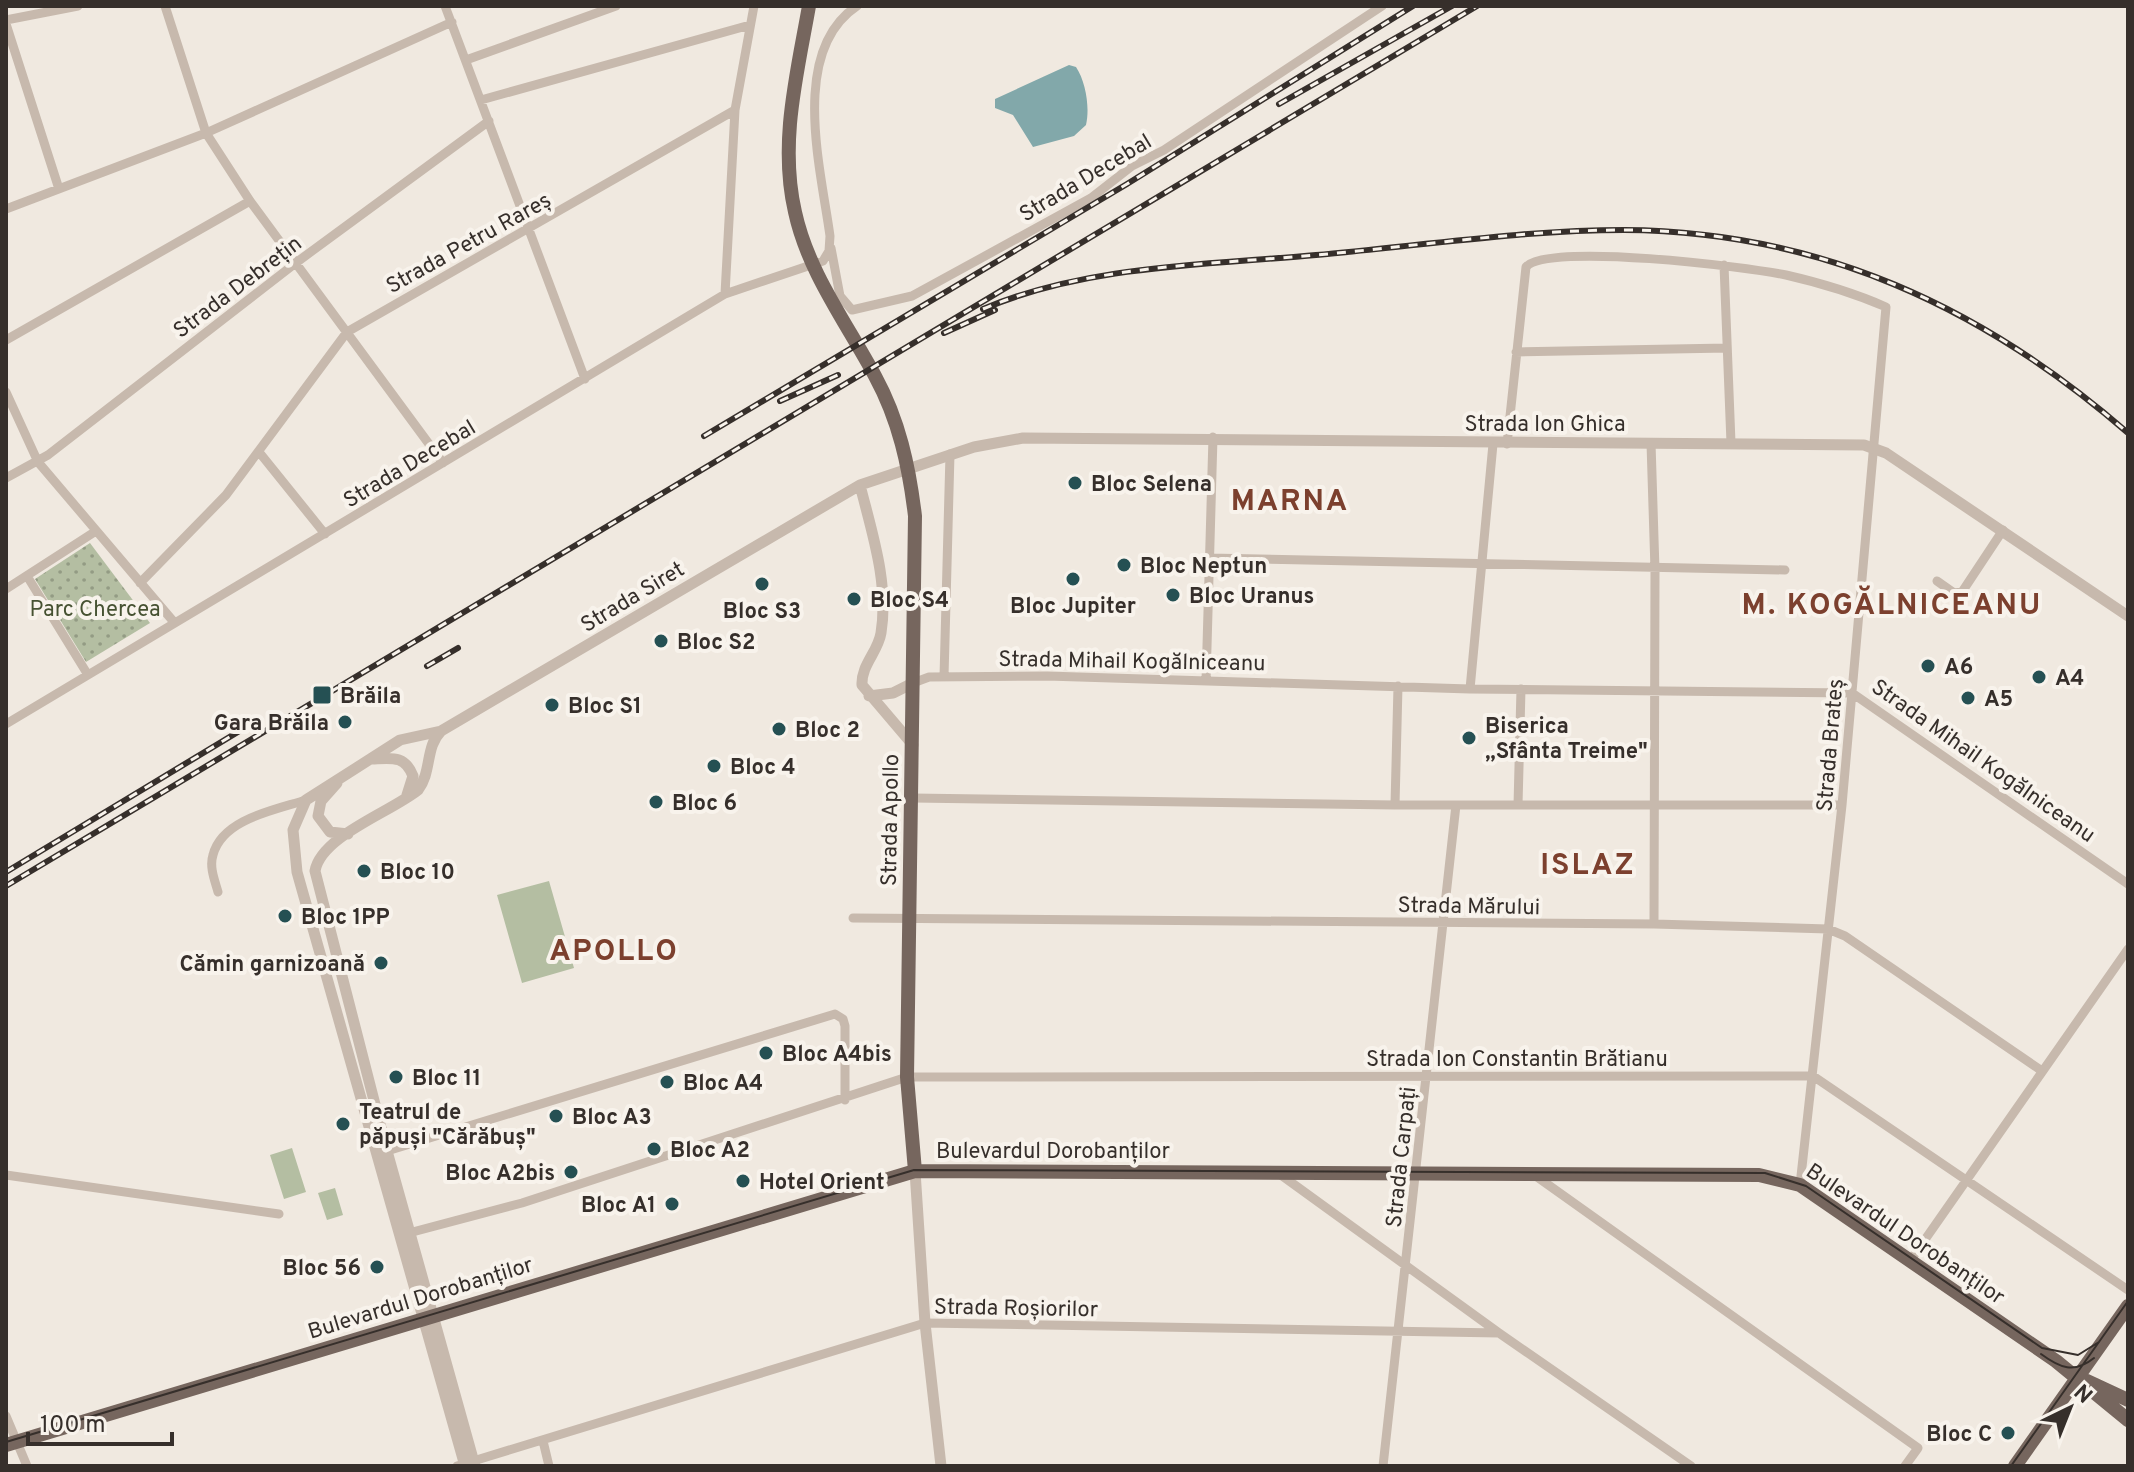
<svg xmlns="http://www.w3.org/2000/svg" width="2134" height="1472" viewBox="0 0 2134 1472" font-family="Overpass,sans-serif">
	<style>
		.grass { fill: #b4bea2 }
		.park { fill: url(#park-dots) }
		.water { fill: #82a8aa }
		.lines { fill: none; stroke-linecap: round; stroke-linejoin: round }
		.minor { stroke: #c7b9ad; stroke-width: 9 }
		.tertiary { stroke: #c7b9ad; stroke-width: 11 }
		.primary { stroke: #76665e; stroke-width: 14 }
		.tram { stroke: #362f2b; stroke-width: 2 }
		.rail-casing { stroke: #362f2b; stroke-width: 6 }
		.rail { stroke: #f8f3ec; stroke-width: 3; stroke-dasharray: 9; stroke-linecap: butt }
		.poi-dot { fill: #255053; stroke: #f8f3ec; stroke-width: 3 }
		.labels { text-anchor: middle; stroke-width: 8; stroke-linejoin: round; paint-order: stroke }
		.street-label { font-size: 22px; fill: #362f2b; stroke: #f8f3ec }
		.poi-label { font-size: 22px; font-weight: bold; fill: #362f2b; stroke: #f8f3ec; text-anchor: start }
		.park-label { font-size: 22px; fill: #465232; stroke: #f8f3ec }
		.district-label { font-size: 30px; font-weight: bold; letter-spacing: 2px; fill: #7c402e; stroke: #f8f3ec }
	</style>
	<defs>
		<pattern id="park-dots" width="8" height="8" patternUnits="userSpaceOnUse" patternTransform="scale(2)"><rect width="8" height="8" fill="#b4bea2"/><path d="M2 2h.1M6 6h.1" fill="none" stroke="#939b84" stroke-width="1.8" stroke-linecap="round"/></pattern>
	</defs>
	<rect width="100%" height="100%" fill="#f0e9e0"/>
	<path class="grass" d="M 549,881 L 574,968 L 522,983 L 497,895 Z
		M 292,1148 L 306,1192 L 284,1199 L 270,1155 Z
		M 335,1188 L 343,1215 L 327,1220 L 318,1193 Z"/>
	<path class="park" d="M 90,543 L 150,623 L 86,662 L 35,579 Z"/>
	<path class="water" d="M 1069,65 L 1076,67 C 1086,82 1090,108 1086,125 L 1074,136 L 1033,147 L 1013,115 L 995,108 L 995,99 Z"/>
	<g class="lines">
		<path class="minor" d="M 165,6 L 206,133 L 250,201 L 443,463
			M 445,6 L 585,379
			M 6,20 L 78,6
			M 6,24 L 59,189
			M 466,60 L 616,6
			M 481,100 L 750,25
			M 6,209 L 206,133 L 452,22
			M 831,248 L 840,296 L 852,310 L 912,296 L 1091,198 L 1132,166 L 1164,150 L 1382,6
			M 1724,265 L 1731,443
			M 725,294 L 735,110 L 754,6
			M 6,340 L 250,201
			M 1516,352 L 1727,348
			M 6,392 L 38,462 L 173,621
			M 1651,443 L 1655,570 L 1654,924
			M 1507,444 L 1526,267 C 1547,242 1748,267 1786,275 C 1821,283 1854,293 1886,307 L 1842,805 L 1800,1185
			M 259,452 L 325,534
			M 6,478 L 48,455 L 297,262 L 489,121
			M 1209,558 L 1785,570
			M 27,576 L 88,675
			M 1937,581 L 1954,593 L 1962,592 L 2003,530
			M 140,583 L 226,495 L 347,332 L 735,110
			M 6,589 L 96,531
			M 944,677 L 950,454
			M 1206,681 L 1213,437
			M 913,683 L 929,677 L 1047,676 L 1470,689 L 1852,693 L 2128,884
			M 1470,689 L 1493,444
			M 6,724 L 725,294 L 823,261 L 829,251 L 830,236 C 821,169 789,51 857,6
			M 913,798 L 1395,805 L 1842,805
			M 1395,805 L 1398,686
			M 1518,805 L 1521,689
			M 218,892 C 215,881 209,867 213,855 C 222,819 275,810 306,800
			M 853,918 L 1654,924 L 1828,929 L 1845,936 L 2042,1071
			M 387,1151 L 835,1014 L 843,1019 L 845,1026 L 845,1100
			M 1533,1174 L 1918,1448 L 1905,1466
			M 6,1175 L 279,1214
			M 1281,1175 L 1499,1333 L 1691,1466
			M 405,1234 L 522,1203 L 907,1077 L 1813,1076 L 2128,1290
			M 1910,1261 L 2128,949
			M 6,1416 L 27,1466
			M 543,1441 L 549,1466
			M 457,1466 L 925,1323 L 1499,1333
			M 1383,1466 L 1456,805"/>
		<path class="tertiary" d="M 860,485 C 872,533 889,583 881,633 C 878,652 861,665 862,685 L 913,745
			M 869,696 L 893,693 L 913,683
			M 441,731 C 425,747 432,772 418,790 C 391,812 321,836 315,871 L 387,1151 L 475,1466
			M 372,759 C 392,758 405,755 413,776 L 407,795
			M 337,783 L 321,801 L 318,816 L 330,832 L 348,834
			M 915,1171 L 925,1323 L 941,1466
			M 465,1466 L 297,872 L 293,830 L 306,800 L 400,740 L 441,731 L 860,485 L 974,447 L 1023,438 L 1864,445 L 1886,453 L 2128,616"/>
		<path class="primary" d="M 809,6 C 797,74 779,143 795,212 C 808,272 846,322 875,376 C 899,420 909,466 915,516 L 907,1077 L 915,1171
			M 2085,1380 L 2128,1400
			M 6,1445 L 915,1171 L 1759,1175 L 1800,1185 L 2056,1361 L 2128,1420
			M 2015,1466 L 2128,1306"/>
		<path class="tram" d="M 2041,1354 C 2060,1368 2074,1374 2094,1358
			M 6,1442 L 914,1170 L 1765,1173 L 1806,1186 L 2042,1348 L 2078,1355 L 2099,1342
			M 2011,1466 L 2128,1301"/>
		<defs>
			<path id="rail" d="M 1279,104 L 1452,6
				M 983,309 C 1087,265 1206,265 1316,255 C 1418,246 1522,230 1624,230 C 1819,231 1983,307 2128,433
				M 944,333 L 995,310
				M 780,401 L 838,375
				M 704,436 L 1127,184 L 1413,6
				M 427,666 L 458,648
				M 6,872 L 256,721
				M 6,886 L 1477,6"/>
		</defs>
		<use href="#rail" class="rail-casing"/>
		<use href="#rail" class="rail"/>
	</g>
	<g class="poi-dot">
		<circle cx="1075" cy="483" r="8"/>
		<circle cx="1124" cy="565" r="8"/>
		<circle cx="1073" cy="579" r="8"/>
		<circle cx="762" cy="584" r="8"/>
		<circle cx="1173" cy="595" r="8"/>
		<circle cx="854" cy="599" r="8"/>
		<circle cx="661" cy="641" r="8"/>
		<circle cx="1928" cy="666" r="8"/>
		<circle cx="2039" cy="677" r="8"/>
		<rect x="312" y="685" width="20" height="20" rx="4"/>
		<circle cx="1968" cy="698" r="8"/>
		<circle cx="552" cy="705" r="8"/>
		<circle cx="345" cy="722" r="8"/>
		<circle cx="779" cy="729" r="8"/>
		<circle cx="1469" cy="738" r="8"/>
		<circle cx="714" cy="766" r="8"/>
		<circle cx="656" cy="802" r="8"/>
		<circle cx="364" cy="871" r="8"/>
		<circle cx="285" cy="916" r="8"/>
		<circle cx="381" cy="963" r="8"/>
		<circle cx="766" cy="1053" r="8"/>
		<circle cx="396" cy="1077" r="8"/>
		<circle cx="667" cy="1082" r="8"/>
		<circle cx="556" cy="1116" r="8"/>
		<circle cx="343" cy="1124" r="8"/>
		<circle cx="654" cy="1149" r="8"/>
		<circle cx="571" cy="1172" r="8"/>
		<circle cx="743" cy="1181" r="8"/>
		<circle cx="672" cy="1204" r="8"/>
		<circle cx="377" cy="1267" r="8"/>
		<circle cx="2008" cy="1433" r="8"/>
	</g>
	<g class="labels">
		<g class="street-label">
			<text transform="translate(1085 177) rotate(-31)" y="8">Strada Decebal</text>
			<text transform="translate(468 242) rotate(-29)" y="8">Strada Petru Rareș</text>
			<text transform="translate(237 286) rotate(-37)" y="8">Strada Debrețin</text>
			<text x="1545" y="431">Strada Ion Ghica</text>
			<text transform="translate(409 463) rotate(-31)" y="8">Strada Decebal</text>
			<text transform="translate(632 596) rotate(-31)" y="8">Strada Siret</text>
			<text transform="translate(1132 660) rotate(1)" y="8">Strada Mihail Kogălniceanu</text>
			<text transform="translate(1829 745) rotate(-85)" y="8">Strada Brateș</text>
			<text transform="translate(1984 760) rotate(35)" y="8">Strada Mihail Kogălniceanu</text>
			<text transform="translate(889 820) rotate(-89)" y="8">Strada Apollo</text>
			<text transform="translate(1469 905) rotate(1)" y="8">Strada Mărului</text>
			<text x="1517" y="1066">Strada Ion Constantin Brătianu</text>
			<text x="1053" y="1158">Bulevardul Dorobanților</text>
			<text transform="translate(1400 1157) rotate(-84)" y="8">Strada Carpați</text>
			<text transform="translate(1906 1233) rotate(34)" y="8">Bulevardul Dorobanților</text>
			<text transform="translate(420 1297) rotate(-17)" y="8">Bulevardul Dorobanților</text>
			<text transform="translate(1016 1307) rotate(1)" y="8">Strada Roșiorilor</text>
		</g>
		<g class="poi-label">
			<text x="1091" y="491">Bloc Selena</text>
			<text x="1140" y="573">Bloc Neptun</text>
			<text x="1189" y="603">Bloc Uranus</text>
			<text x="870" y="607">Bloc S4</text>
			<text x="1073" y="613" text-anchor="middle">Bloc Jupiter</text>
			<text x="762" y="618" text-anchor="middle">Bloc S3</text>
			<text x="677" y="649">Bloc S2</text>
			<text x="1944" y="674">A6</text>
			<text x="2055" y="685">A4</text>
			<text x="340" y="703">Brăila</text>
			<text x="1984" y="706">A5</text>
			<text x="568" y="713">Bloc S1</text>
			<text x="329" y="730" text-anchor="end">Gara Brăila</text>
			<text x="1485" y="733">Biserica<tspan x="1485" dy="25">„Sfânta Treime"</tspan></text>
			<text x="795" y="737">Bloc 2</text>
			<text x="730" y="774">Bloc 4</text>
			<text x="672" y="810">Bloc 6</text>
			<text x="380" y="879">Bloc 10</text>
			<text x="301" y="924">Bloc 1PP</text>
			<text x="365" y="971" text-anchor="end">Cămin garnizoană</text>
			<text x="782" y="1061">Bloc A4bis</text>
			<text x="412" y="1085">Bloc 11</text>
			<text x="683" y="1090">Bloc A4</text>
			<text x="359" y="1119">Teatrul de<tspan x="359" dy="25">păpuși "Cărăbuș"</tspan></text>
			<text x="572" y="1124">Bloc A3</text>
			<text x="670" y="1157">Bloc A2</text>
			<text x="555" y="1180" text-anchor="end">Bloc A2bis</text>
			<text x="759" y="1189">Hotel Orient</text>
			<text x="656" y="1212" text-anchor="end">Bloc A1</text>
			<text x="361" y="1275" text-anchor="end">Bloc 56</text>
			<text x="1992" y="1441" text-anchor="end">Bloc C</text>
		</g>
		<g class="park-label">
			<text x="95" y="616">Parc Chercea</text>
		</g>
		<g class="district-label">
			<text x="1290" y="510">MARNA</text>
			<text x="1892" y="614">M. KOGĂLNICEANU</text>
			<text x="1588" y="874">ISLAZ</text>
			<text x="614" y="960">APOLLO</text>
		</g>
	</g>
	<rect width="2134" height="1472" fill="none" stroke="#362f2b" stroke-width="16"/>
	<g transform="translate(2070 1408) rotate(43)" stroke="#f8f3ec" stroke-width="6" paint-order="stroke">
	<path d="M0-6L14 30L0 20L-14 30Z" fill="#362f2b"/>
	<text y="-12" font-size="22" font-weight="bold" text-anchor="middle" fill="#362f2b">N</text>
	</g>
	<path d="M28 1432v12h144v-12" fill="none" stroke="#362f2b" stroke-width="4"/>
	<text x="40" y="1432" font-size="24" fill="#362f2b" stroke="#f8f3ec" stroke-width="6" paint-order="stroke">100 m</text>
</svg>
